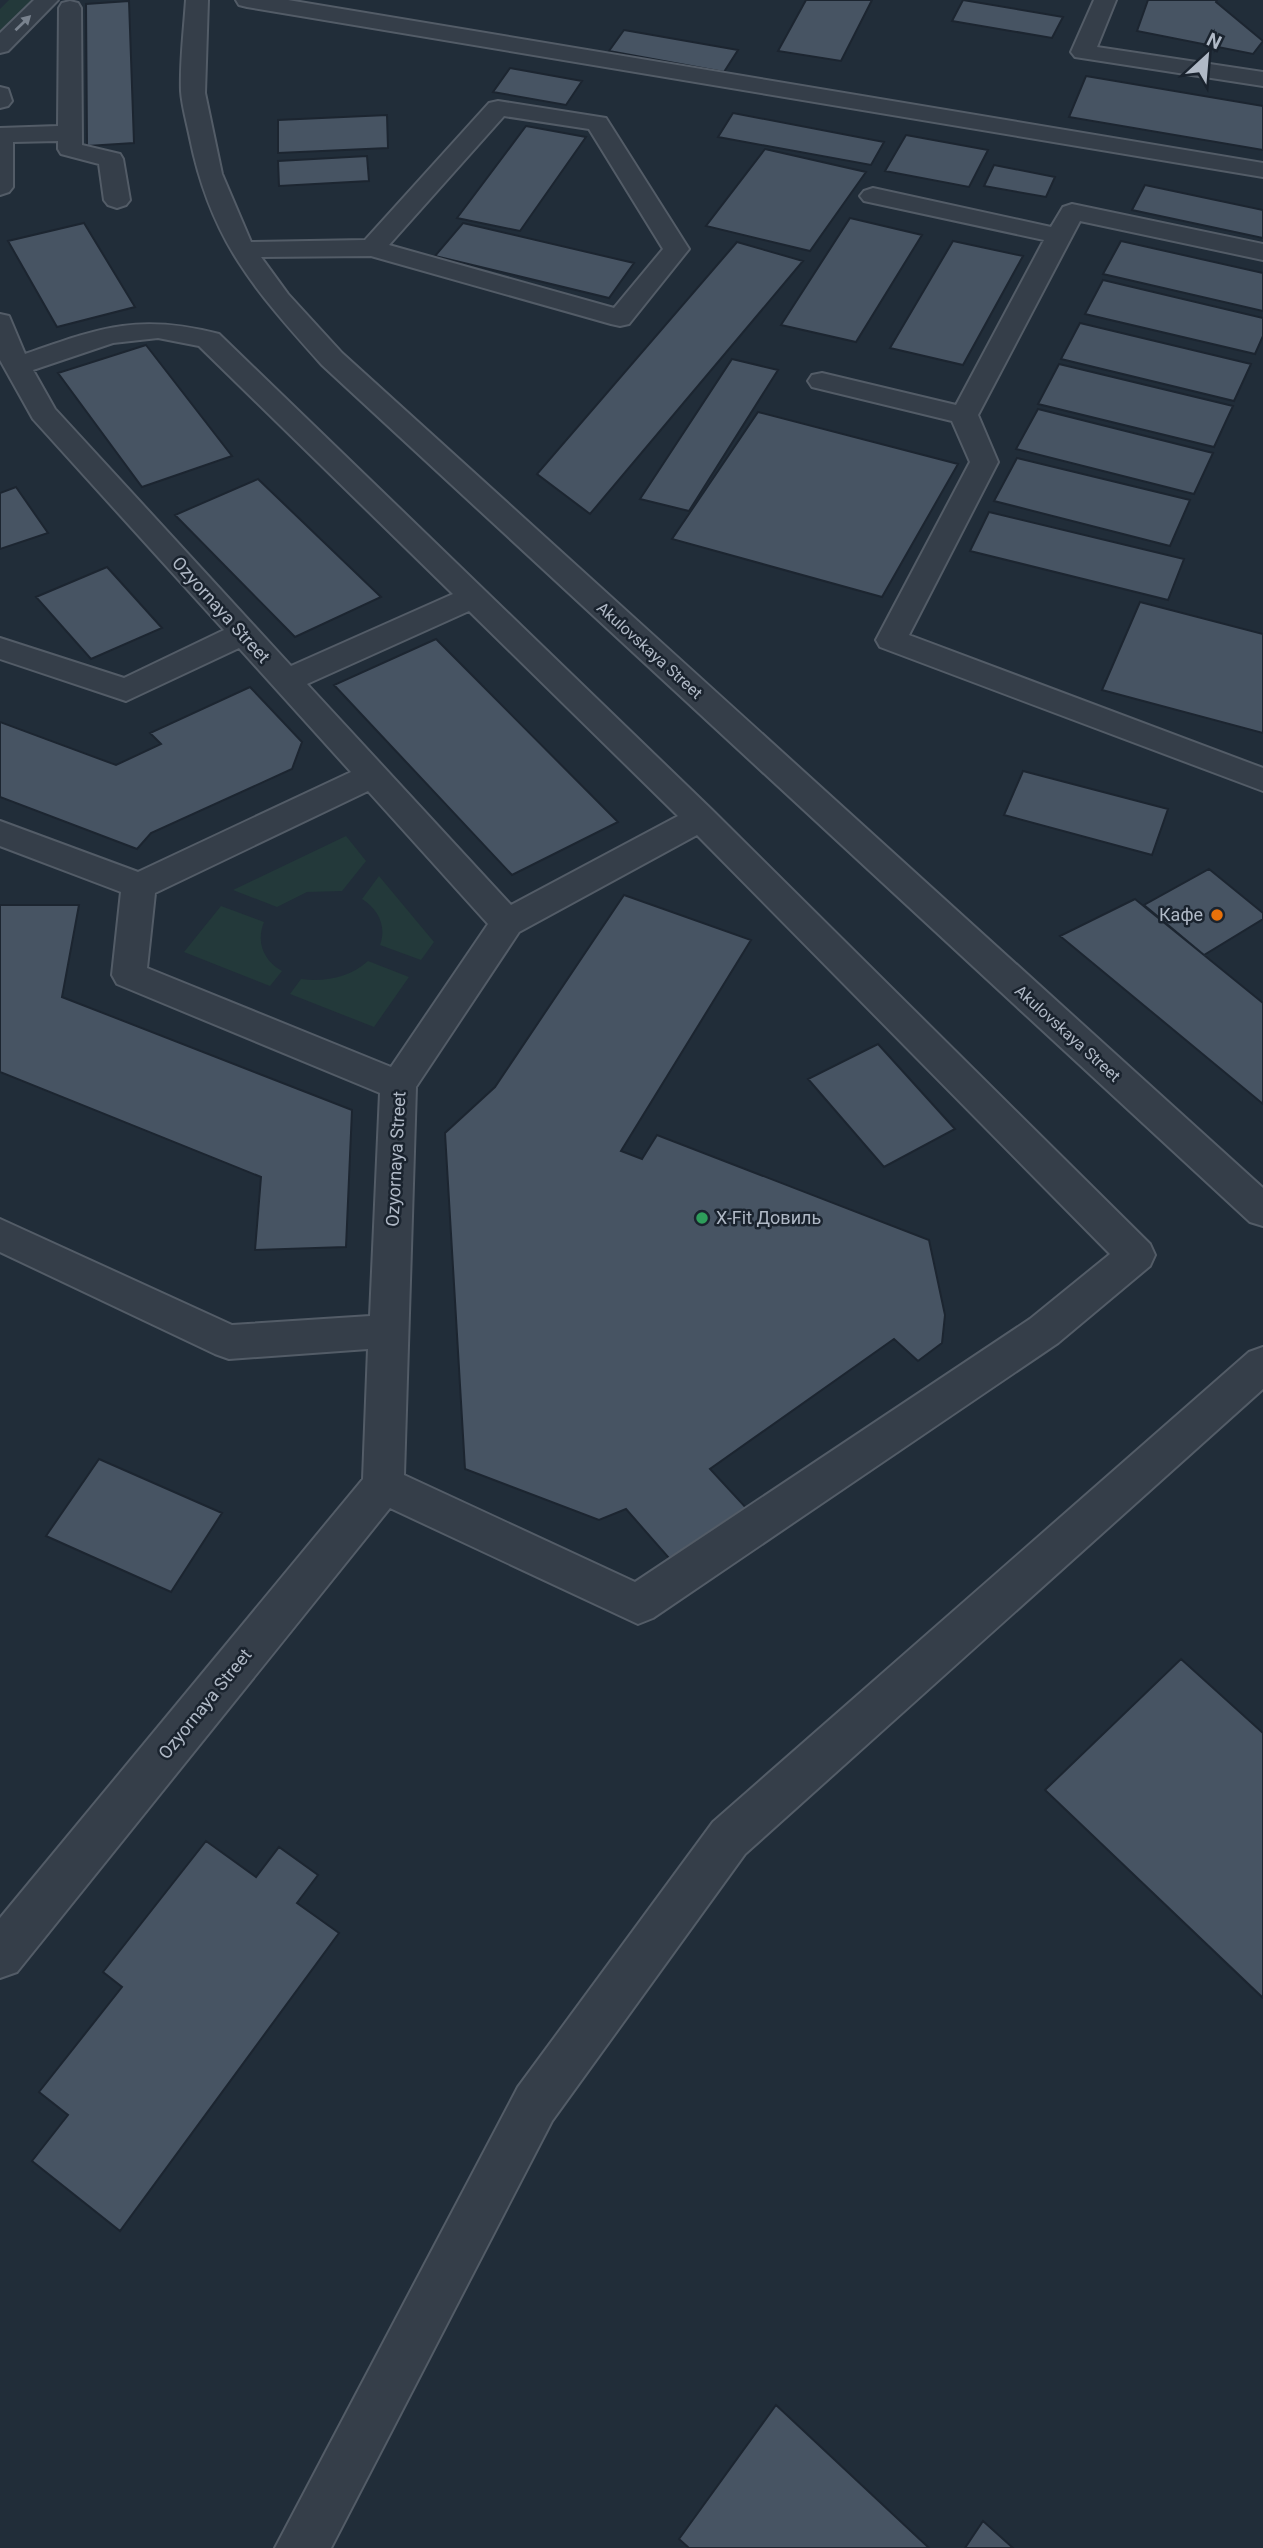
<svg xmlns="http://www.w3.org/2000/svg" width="1263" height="2548" viewBox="0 0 1263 2548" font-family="Roboto,sans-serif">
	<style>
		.green { fill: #23393a }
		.building { fill: #475463; stroke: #1c2530; stroke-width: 2 }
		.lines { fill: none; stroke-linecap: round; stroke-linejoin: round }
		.minor-casing { stroke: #535c67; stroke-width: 4 }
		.minor { fill: #353e49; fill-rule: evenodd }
		.oneway { fill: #79828e }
		.food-dot { fill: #e8710a; stroke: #1a232e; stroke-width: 2.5 }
		.leisure-dot { fill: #2e9e5b; stroke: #1a232e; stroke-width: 2.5 }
		.labels { text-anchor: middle; stroke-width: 5; stroke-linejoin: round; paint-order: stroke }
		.far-street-label { font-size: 16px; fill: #b0b9c6; stroke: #1a232e }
		.street-label { font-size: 18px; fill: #b0b9c6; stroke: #1a232e }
		.poi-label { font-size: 18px; fill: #b0b9c6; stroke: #1a232e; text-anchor: end }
	</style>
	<rect width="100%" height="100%" fill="#212d39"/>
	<path class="green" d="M 9,0 L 36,0 L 0,38 L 0,9 Z
		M 346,836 L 366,861 L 342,891 L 307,892 L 277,907 L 233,890 Z
		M 379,876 L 434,942 L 421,960 L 380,945 C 387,926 378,909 362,899 Z
		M 221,906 L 264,922 C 256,942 263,960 282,971 L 270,986 L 184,952 Z
		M 368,961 L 409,977 L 374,1027 L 290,994 L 301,979 C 325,982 349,978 368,961 Z"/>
	<path class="building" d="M 806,0 L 872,0 L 841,61 L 778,51 Z
		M 963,0 L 1063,17 L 1052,38 L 952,21 Z
		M 1148,0 L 1217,0 L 1216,2 L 1263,41 L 1253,54 L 1137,31 Z
		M 129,1 L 134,143 L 87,146 L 86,4 Z
		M 624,30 L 738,50 L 724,72 L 609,51 Z
		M 510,68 L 582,81 L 566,105 L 493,92 Z
		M 1086,76 L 1263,106 L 1263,150 L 1069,117 Z
		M 733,113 L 884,142 L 871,165 L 718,137 Z
		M 387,115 L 388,148 L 278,153 L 278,120 Z
		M 526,126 L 586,137 L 520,231 L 457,218 Z
		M 906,135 L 988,150 L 969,187 L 885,171 Z
		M 765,149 L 866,172 L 810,251 L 706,226 Z
		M 367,156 L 369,181 L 279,186 L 278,161 Z
		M 994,165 L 1055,177 L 1046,197 L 984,186 Z
		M 1145,185 L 1263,210 L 1263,238 L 1132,210 Z
		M 850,218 L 922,235 L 856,342 L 781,325 Z
		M 84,223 L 135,307 L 57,327 L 8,241 Z
		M 463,223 L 634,263 L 609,298 L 435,256 Z
		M 953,241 L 1023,256 L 963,365 L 890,348 Z
		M 1121,241 L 1263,273 L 1263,311 L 1103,274 Z
		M 737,242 L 803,261 L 590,514 L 537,474 Z
		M 1103,280 L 1263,318 L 1263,336 L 1255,354 L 1085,314 Z
		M 1080,323 L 1251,364 L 1234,401 L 1061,359 Z
		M 146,345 L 232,456 L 142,487 L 58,373 Z
		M 732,359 L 778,370 L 689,511 L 640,499 Z
		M 1059,364 L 1233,406 L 1214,447 L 1038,404 Z
		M 1038,409 L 1213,453 L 1194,494 L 1016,449 Z
		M 758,412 L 958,464 L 882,597 L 672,539 Z
		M 1017,458 L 1190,500 L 1170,546 L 994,501 Z
		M 258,479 L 381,597 L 295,637 L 175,515 Z
		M 16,487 L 48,533 L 0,549 L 0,493 Z
		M 989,512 L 1184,559 L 1168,600 L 970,551 Z
		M 107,567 L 162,628 L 91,659 L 36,597 Z
		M 1140,602 L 1263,634 L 1263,733 L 1102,690 Z
		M 436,639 L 618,822 L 512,875 L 334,685 Z
		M 250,687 L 302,742 L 292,769 L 151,833 L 137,849 L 0,797 L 0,722 L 116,765 L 161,744 L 150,733 Z
		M 1023,771 L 1168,809 L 1152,855 L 1004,815 Z
		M 1209,869 L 1263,913 L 1263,919 L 1204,955 L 1144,905 Z
		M 624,895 L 751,940 L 621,1151 L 642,1159 L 657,1135 L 929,1240 L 945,1315 L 942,1343 L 918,1361 L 894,1339 L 710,1469 L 749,1511 L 675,1565 L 626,1509 L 599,1520 L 465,1469 L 445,1133 L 495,1087 Z
		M 1135,899 L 1263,1003 L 1263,1104 L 1060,936 Z
		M 0,905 L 79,905 L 62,997 L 352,1110 L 346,1247 L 255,1250 L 261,1177 L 0,1072 Z
		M 878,1044 L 955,1129 L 884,1167 L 808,1079 Z
		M 99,1459 L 222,1513 L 171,1592 L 46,1536 Z
		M 1181,1659 L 1263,1733 L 1263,1998 L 1045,1790 Z
		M 206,1841 L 256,1877 L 279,1847 L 318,1875 L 297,1903 L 339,1933 L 120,2231 L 32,2161 L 68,2115 L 39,2092 L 122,1987 L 103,1972 Z
		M 776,2405 L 929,2548 L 689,2548 L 679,2539 Z
		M 983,2521 L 1013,2548 L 965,2548 Z"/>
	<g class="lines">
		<defs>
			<path id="minor" d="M 34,0 L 58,0 L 8,51 L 0,53 L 0,33 Z
				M 186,0 L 208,0 L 205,93 L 222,174 L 251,242 L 365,240 L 489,103 L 498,101 L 606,118 L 689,249 L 629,324 L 620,326 L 611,324 L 371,256 L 261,257 L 288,294 L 342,353 L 1263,1188 L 1263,1226 L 1250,1222 L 322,365 C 254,289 211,241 190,138 C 187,123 182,106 181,91 C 180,61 184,30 186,0 ZM 504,116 L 589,129 L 663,249 L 614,308 L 389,245 Z
				M 236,0 L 288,0 L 1263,163 L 1263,177 L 247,7 L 239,5 Z
				M 1094,0 L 1116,0 L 1097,47 L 1263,72 L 1263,86 L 1075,57 L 1071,52 Z
				M 70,1 L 78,3 L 81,8 L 82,145 L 120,154 L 123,159 L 130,200 L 126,205 L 117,208 L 108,205 L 104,200 L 99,164 L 61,154 L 58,149 L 58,141 L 13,142 L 13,187 L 9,192 L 0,195 L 0,128 L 58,126 L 59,8 L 62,3 Z
				M 0,87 L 8,89 L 12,101 L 8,106 L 0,108 Z
				M 873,188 L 1051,227 L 1063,207 L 1072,204 L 1263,244 L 1263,260 L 1080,221 L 978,415 L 998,462 L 909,635 L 1263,768 L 1263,791 L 880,647 L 876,640 L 970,462 L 952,421 L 812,387 L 808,381 L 812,375 L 822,373 L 956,405 L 1044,240 L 864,201 L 860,196 L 864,191 Z
				M 0,314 L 9,316 L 25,354 C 100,328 138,313 219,334 L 712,810 L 1150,1244 L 1155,1255 L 1150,1266 L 1058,1343 L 653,1618 L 638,1624 L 390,1508 L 17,1972 L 0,1978 L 0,1918 L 363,1479 L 368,1349 L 229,1359 L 215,1354 L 0,1252 L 0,1219 L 232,1325 L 370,1316 L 380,1093 L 117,984 L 112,975 L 121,892 L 0,846 L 0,821 L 138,872 L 351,772 L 239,648 L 126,701 L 0,659 L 0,638 L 124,678 L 224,630 L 33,419 L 0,360 ZM 158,338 L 199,346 L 453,594 L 291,666 L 55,409 L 33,370 L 113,343 ZM 469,611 L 678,816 L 511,905 L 307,684 ZM 368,791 L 488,924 L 391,1067 L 147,968 L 155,893 ZM 697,835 L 1110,1254 L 1030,1319 L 635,1582 L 404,1475 L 416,1087 L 519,932 Z
				M 1263,1347 L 1263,1389 L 745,1854 L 552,2121 L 331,2548 L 275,2548 L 518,2087 L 713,1822 L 1249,1352 Z"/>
		</defs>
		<use href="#minor" class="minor-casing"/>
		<use href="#minor" class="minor"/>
	</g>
	<defs><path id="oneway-solid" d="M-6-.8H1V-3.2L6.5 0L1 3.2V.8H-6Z" transform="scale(1.75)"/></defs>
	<use class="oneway" href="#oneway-solid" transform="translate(23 23) rotate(-44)"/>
	<circle class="food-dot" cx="1217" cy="915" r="7"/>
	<circle class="leisure-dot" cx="702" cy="1218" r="7"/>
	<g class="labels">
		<g class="far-street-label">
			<text transform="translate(650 650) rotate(42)" y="6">Akulovskaya Street</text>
			<text transform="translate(1068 1033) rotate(42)" y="6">Akulovskaya Street</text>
		</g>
		<g class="street-label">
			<text transform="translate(221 610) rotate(48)" y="6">Ozyornaya Street</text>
			<text transform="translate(396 1159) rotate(-87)" y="6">Ozyornaya Street</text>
			<text transform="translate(205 1704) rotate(-51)" y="6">Ozyornaya Street</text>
		</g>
		<g class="poi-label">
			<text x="1203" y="921">Кафе</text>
			<text x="716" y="1224" text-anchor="start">X-Fit Довиль</text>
		</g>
	</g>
	<g transform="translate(1207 56) rotate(26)" stroke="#1a232e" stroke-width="5" paint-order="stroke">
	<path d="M0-5L12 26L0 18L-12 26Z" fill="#b0b9c6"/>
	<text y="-10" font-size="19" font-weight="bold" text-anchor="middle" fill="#b0b9c6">N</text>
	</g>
</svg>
